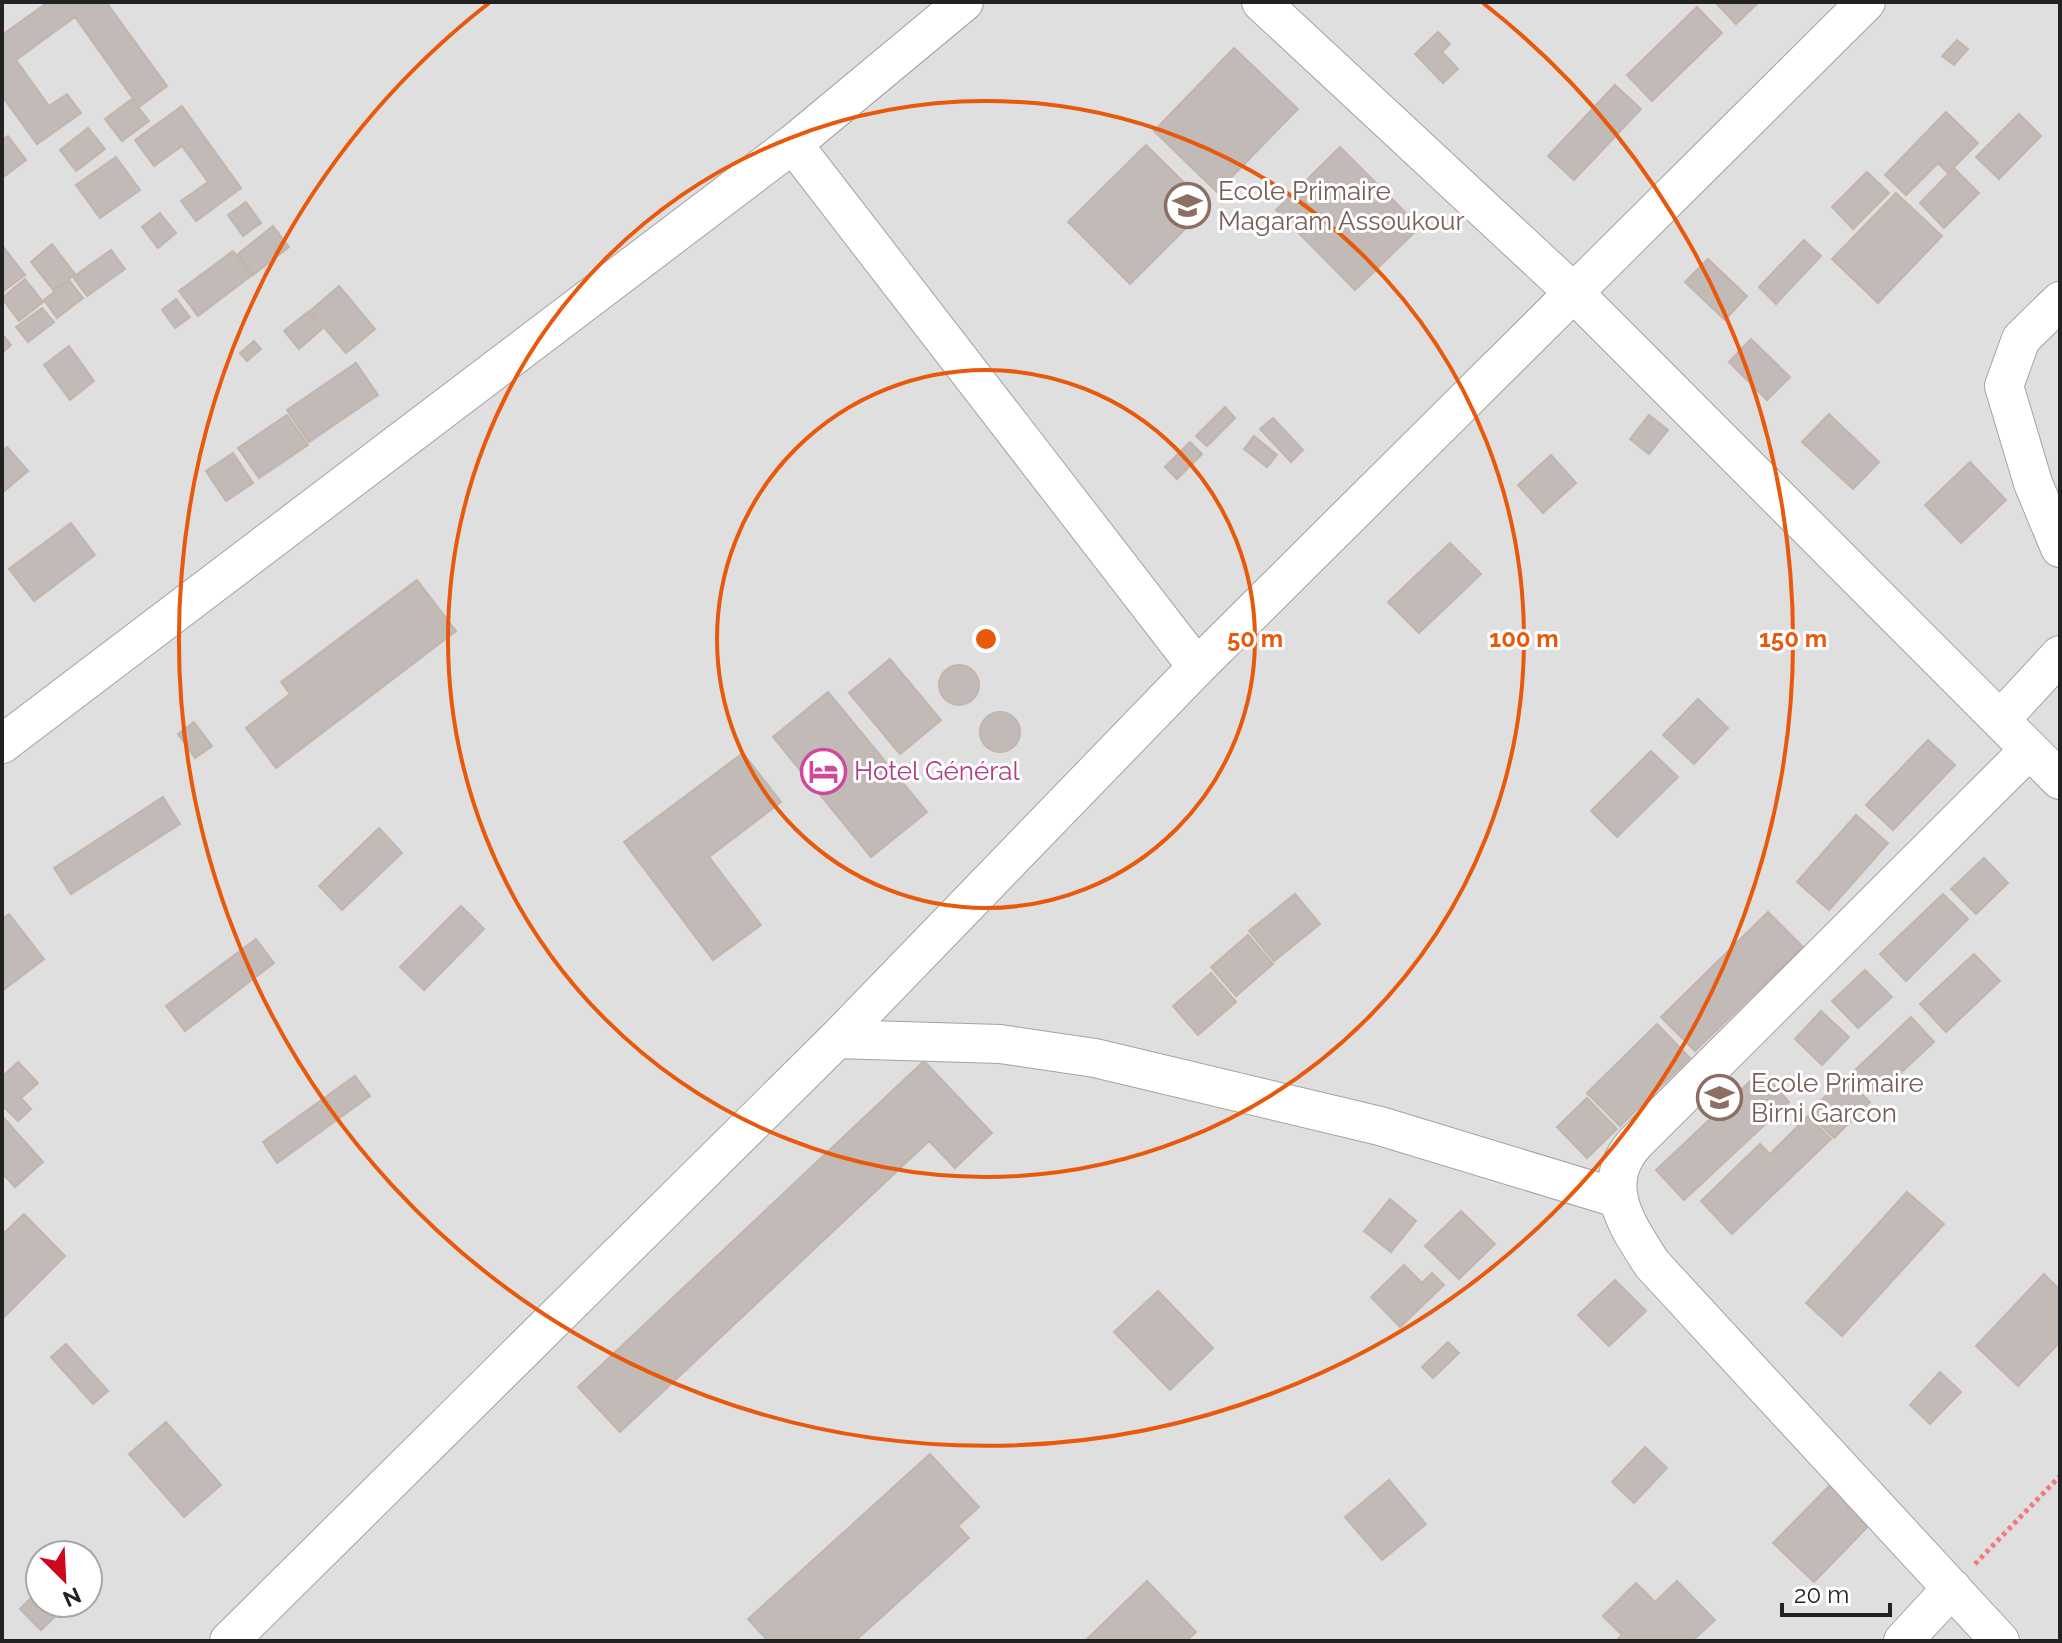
<svg xmlns="http://www.w3.org/2000/svg" width="2062" height="1643" viewBox="0 0 2062 1643" font-family="Raleway,sans-serif">
	<style>
		.residential { fill: #e0dfdf; fill-rule: evenodd }
		.building { fill: #c2bab6; stroke: #c3b4ac; stroke-width: 2 }
		.lines { fill: none; stroke-linecap: round; stroke-linejoin: round }
		.minor-casing { stroke: #a3a3a3; stroke-width: 40 }
		.path { stroke: #f47977; stroke-width: 5; stroke-dasharray: 4 4; stroke-linecap: butt }
		.minor { stroke: #fff; stroke-width: 38 }
		.ring { fill: none; stroke: #e8590c; stroke-width: 4 }
		.labels { text-anchor: middle; stroke-width: 6; stroke-linejoin: round; paint-order: stroke }
		.education-label { font-size: 26px; fill: #785e54; stroke: #fff; text-anchor: start }
		.hotel-label { font-size: 26px; fill: #b23c85; stroke: #fff; text-anchor: start }
		.centre { fill: #e8590c; stroke: #fff; stroke-width: 4 }
		.ring-label { font-size: 24px; text-anchor: middle; font-weight: bold; fill: #e8590c; stroke: #fff; stroke-width: 6; stroke-linejoin: round; paint-order: stroke }
	</style>
	<rect width="100%" height="100%" fill="#f2eee9"/>
	<path class="residential" d="M 2,2 L 2060,2 L 2060,1641 L 2,1641 ZM 40,1555 L 88,1555 L 88,1603 L 40,1603 Z"/>
	<path class="building" d="M 48,2 L 106,2 L 167,86 L 139,107 L 75,17 L 16,60 L 49,106 L 67,94 L 81,113 L 37,144 L 2,96 L 2,35 Z
		M 1715,2 L 1759,2 L 1736,24 Z
		M 1697,7 L 1722,33 L 1652,101 L 1627,75 Z
		M 1438,32 L 1450,44 L 1442,52 L 1458,69 L 1443,83 L 1415,54 Z
		M 1957,40 L 1968,49 L 1954,65 L 1942,56 Z
		M 1234,48 L 1298,109 L 1217,192 L 1154,131 Z
		M 1615,85 L 1641,109 L 1574,180 L 1548,156 Z
		M 132,99 L 149,121 L 122,141 L 105,119 Z
		M 182,106 L 241,188 L 196,221 L 181,201 L 208,182 L 182,146 L 154,166 L 135,140 Z
		M 1946,112 L 1978,143 L 1948,173 L 1938,163 L 1906,195 L 1885,175 Z
		M 2019,114 L 2041,136 L 1999,179 L 1976,157 Z
		M 88,128 L 105,149 L 76,171 L 60,150 Z
		M 8,136 L 26,160 L 2,178 L 2,140 Z
		M 1146,145 L 1208,206 L 1130,284 L 1068,222 Z
		M 1340,147 L 1420,227 L 1355,290 L 1276,210 Z
		M 116,157 L 140,190 L 100,218 L 76,185 Z
		M 1954,168 L 1979,193 L 1944,228 L 1920,203 Z
		M 1867,172 L 1889,193 L 1853,229 L 1832,207 Z
		M 1896,193 L 1942,236 L 1878,303 L 1832,259 Z
		M 246,202 L 261,223 L 243,236 L 228,215 Z
		M 160,213 L 176,233 L 158,248 L 142,227 Z
		M 273,226 L 289,247 L 253,275 L 238,254 Z
		M 1804,240 L 1821,256 L 1776,304 L 1759,287 Z
		M 52,244 L 75,274 L 54,291 L 31,262 Z
		M 2,245 L 25,275 L 2,292 Z
		M 111,250 L 125,269 L 87,296 L 73,277 Z
		M 233,251 L 252,275 L 198,316 L 179,291 Z
		M 1708,259 L 1747,296 L 1725,320 L 1685,282 Z
		M 25,279 L 43,302 L 19,321 L 2,298 Z
		M 69,280 L 83,298 L 57,318 L 44,300 Z
		M 339,286 L 375,329 L 346,353 L 310,311 Z
		M 176,299 L 190,317 L 175,328 L 162,310 Z
		M 42,308 L 54,322 L 28,342 L 16,327 Z
		M 308,312 L 322,329 L 299,349 L 284,331 Z
		M 2,334 L 11,345 L 2,353 Z
		M 1751,339 L 1790,377 L 1767,400 L 1729,362 Z
		M 254,341 L 261,349 L 247,361 L 240,353 Z
		M 69,346 L 94,381 L 70,400 L 44,365 Z
		M 356,363 L 378,395 L 309,442 L 287,410 Z
		M 1225,407 L 1235,418 L 1207,446 L 1196,436 Z
		M 1829,414 L 1879,462 L 1853,489 L 1802,442 Z
		M 287,415 L 308,445 L 259,478 L 238,448 Z
		M 1649,415 L 1668,430 L 1649,454 L 1630,439 Z
		M 1273,418 L 1303,450 L 1291,462 L 1260,429 Z
		M 1254,436 L 1277,455 L 1267,467 L 1244,449 Z
		M 1190,442 L 1202,454 L 1177,479 L 1165,467 Z
		M 7,447 L 28,471 L 2,493 L 2,452 Z
		M 233,453 L 253,483 L 226,501 L 206,471 Z
		M 1551,455 L 1576,483 L 1543,513 L 1518,485 Z
		M 1970,462 L 2006,500 L 1961,543 L 1925,505 Z
		M 71,523 L 95,555 L 34,601 L 9,569 Z
		M 1450,543 L 1481,574 L 1419,633 L 1388,602 Z
		M 417,580 L 456,631 L 276,768 L 246,728 L 290,694 L 281,682 Z
		M 890,659 L 941,720 L 900,754 L 849,693 Z
		M939 685a20 20 0 1 1 40 0a20 20 0 1 1-40 0Z
		M 828,692 L 927,812 L 871,857 L 773,737 Z
		M 1698,699 L 1728,728 L 1694,764 L 1663,735 Z
		M980 732a20 20 0 1 1 40 0a20 20 0 1 1-40 0Z
		M 194,722 L 212,746 L 195,758 L 178,734 Z
		M 1928,740 L 1955,765 L 1893,830 L 1866,805 Z
		M 1651,751 L 1678,777 L 1617,837 L 1591,811 Z
		M 743,753 L 781,802 L 709,857 L 761,925 L 713,960 L 624,842 Z
		M 163,797 L 180,824 L 71,894 L 54,868 Z
		M 1856,815 L 1888,843 L 1829,910 L 1797,882 Z
		M 379,828 L 402,853 L 342,910 L 319,886 Z
		M 1984,858 L 2008,883 L 1976,914 L 1951,889 Z
		M 1295,894 L 1320,924 L 1274,961 L 1249,931 Z
		M 1943,894 L 1968,919 L 1906,981 L 1880,954 Z
		M 461,906 L 484,929 L 424,990 L 400,967 Z
		M 1768,912 L 1803,947 L 1695,1051 L 1661,1017 Z
		M 9,914 L 44,959 L 2,991 L 2,919 Z
		M 1248,935 L 1273,964 L 1236,996 L 1211,967 Z
		M 256,939 L 274,963 L 185,1031 L 166,1006 Z
		M 1974,954 L 2000,981 L 1946,1032 L 1920,1004 Z
		M 1865,970 L 1892,997 L 1858,1028 L 1832,1001 Z
		M 1211,973 L 1236,1002 L 1198,1035 L 1173,1006 Z
		M 1821,1011 L 1849,1037 L 1822,1065 L 1795,1039 Z
		M 1911,1017 L 1934,1042 L 1877,1095 L 1853,1072 Z
		M 1657,1024 L 1690,1058 L 1620,1126 L 1587,1093 Z
		M 924,1061 L 992,1133 L 955,1168 L 929,1141 L 620,1432 L 578,1387 Z
		M 18,1062 L 38,1083 L 21,1098 L 31,1109 L 18,1121 L 2,1105 L 2,1077 Z
		M 1761,1071 L 1789,1102 L 1684,1200 L 1656,1170 Z
		M 355,1076 L 370,1096 L 277,1163 L 263,1142 Z
		M 1844,1077 L 1870,1102 L 1834,1138 L 1809,1113 Z
		M 1587,1098 L 1617,1129 L 1587,1158 L 1557,1127 Z
		M 2,1116 L 43,1162 L 15,1187 L 2,1173 Z
		M 1808,1116 L 1831,1139 L 1732,1234 L 1701,1201 L 1760,1144 L 1770,1154 Z
		M 1907,1192 L 1944,1224 L 1842,1336 L 1806,1303 Z
		M 1390,1199 L 1416,1221 L 1391,1252 L 1364,1231 Z
		M 1461,1211 L 1495,1244 L 1459,1279 L 1425,1246 Z
		M 24,1214 L 65,1256 L 2,1319 L 2,1235 Z
		M 1404,1265 L 1422,1283 L 1432,1273 L 1444,1285 L 1400,1327 L 1371,1297 Z
		M 2044,1274 L 2060,1290 L 2060,1342 L 2018,1386 L 1976,1346 Z
		M 1615,1280 L 1646,1311 L 1609,1346 L 1578,1315 Z
		M 1158,1291 L 1213,1348 L 1170,1390 L 1114,1332 Z
		M 1448,1342 L 1459,1353 L 1433,1378 L 1422,1367 Z
		M 66,1344 L 108,1391 L 93,1404 L 51,1357 Z
		M 1940,1372 L 1961,1392 L 1930,1424 L 1910,1405 Z
		M 166,1422 L 221,1485 L 184,1517 L 129,1454 Z
		M 1645,1447 L 1667,1468 L 1634,1503 L 1612,1482 Z
		M 930,1454 L 979,1507 L 958,1526 L 969,1538 L 855,1641 L 768,1641 L 748,1619 Z
		M 1839,1476 L 1879,1515 L 1814,1582 L 1773,1543 Z
		M 1389,1480 L 1426,1524 L 1382,1560 L 1345,1517 Z
		M 1147,1581 L 1196,1632 L 1186,1641 L 1085,1641 Z
		M 1677,1581 L 1715,1620 L 1692,1641 L 1616,1641 L 1622,1635 L 1603,1616 L 1636,1583 L 1655,1602 Z
		M 40,1589 L 40,1603 L 61,1603 L 65,1607 L 41,1630 L 20,1609 Z"/>
	<g class="lines">
		<defs>
			<path id="minor" d="M 1261,2 L 1574,293 L 2060,780
				M 793,144 L 1197,667
				M 2060,301 L 2021,339 L 2004,386 L 2033,483 L 2060,548
				M 2000,720 L 2060,655
				M 2,744 L 793,144 L 964,2
				M 837,1039 L 1000,1044 L 1095,1058 L 1380,1126 L 1617,1198
				M 229,1641 L 837,1039 L 1197,667 L 1866,2
				M 1903,1641 L 1952,1588
				M 2000,1641 L 1652,1264 C 1627,1225 1598,1185 1635,1143 L 2029,750"/>
		</defs>
		<use href="#minor" class="minor-casing"/>
		<path class="path" d="M 1975,1564 L 2060,1476"/>
		<use href="#minor" class="minor"/>
	</g>
	<g class="ring">
		<circle cx="986" cy="639" r="269"/>
		<circle cx="986" cy="639" r="538"/>
		<path d="M1483 3A807 807 0 1 1 489 3"/>
	</g>
	<defs>
		<symbol id="school-ring" viewBox="-11 -11 22 22"><circle r="9.5" fill="#fff" stroke="#8d6e63" stroke-width="1.5"/><path d="M0-5L7-2L0 1L-7-2ZM-4 1L0 2.5L4 1V4Q0 6-4 4Z" fill="#8d6e63"/></symbol>
		<symbol id="hotel-ring" viewBox="-11 -11 22 22"><circle r="9.5" fill="#fff" stroke="#d1479c" stroke-width="1.5"/><path d="M-6-4.5h1.5V1H6V5H4.5V3h-9V5H-6ZM-4 0a1.8 1.8 0 1 1 3.6 0ZM.5 0V-2.5h3Q6-2.5 6 0Z" fill="#d1479c"/></symbol>
	</defs>
	<g fill-rule="evenodd">
		<use href="#school-ring" x="1162" y="180" width="51" height="51"/>
		<use href="#hotel-ring" x="798" y="746" width="51" height="51"/>
		<use href="#school-ring" x="1694" y="1072" width="51" height="51"/>
	</g>
	<g class="labels">
		<g class="education-label">
			<text x="1218" y="200">Ecole Primaire<tspan x="1218" dy="30">Magaram Assoukour</tspan></text>
			<text x="1751" y="1092">Ecole Primaire<tspan x="1751" dy="30">Birni Garcon</tspan></text>
		</g>
		<g class="hotel-label">
			<text x="854" y="780">Hotel Général</text>
		</g>
	</g>
	<circle cx="986" cy="639" r="12" class="centre"/>
	<g class="ring-label">
		<text x="1255" y="647">50 m</text>
		<text x="1524" y="647">100 m</text>
		<text x="1793" y="647">150 m</text>
	</g>
	<rect width="2062" height="1643" fill="none" stroke="#222222" stroke-width="8"/>
	<g transform="translate(64 1579) rotate(156)"><circle r="38" fill="#ffffff" stroke="#a7a7a7" stroke-width="2"/>
	<path d="M0-6L14 30L0 20L-14 30Z" fill="#cb091a"/>
	<text y="-12" font-size="22" font-weight="bold" text-anchor="middle" fill="#222222">N</text>
	</g>
	<path d="M1782 1603v12h108v-12" fill="none" stroke="#222222" stroke-width="4"/>
	<text x="1794" y="1603" font-size="24" fill="#222222" stroke="#ffffff" stroke-width="6" paint-order="stroke">20 m</text>
</svg>
